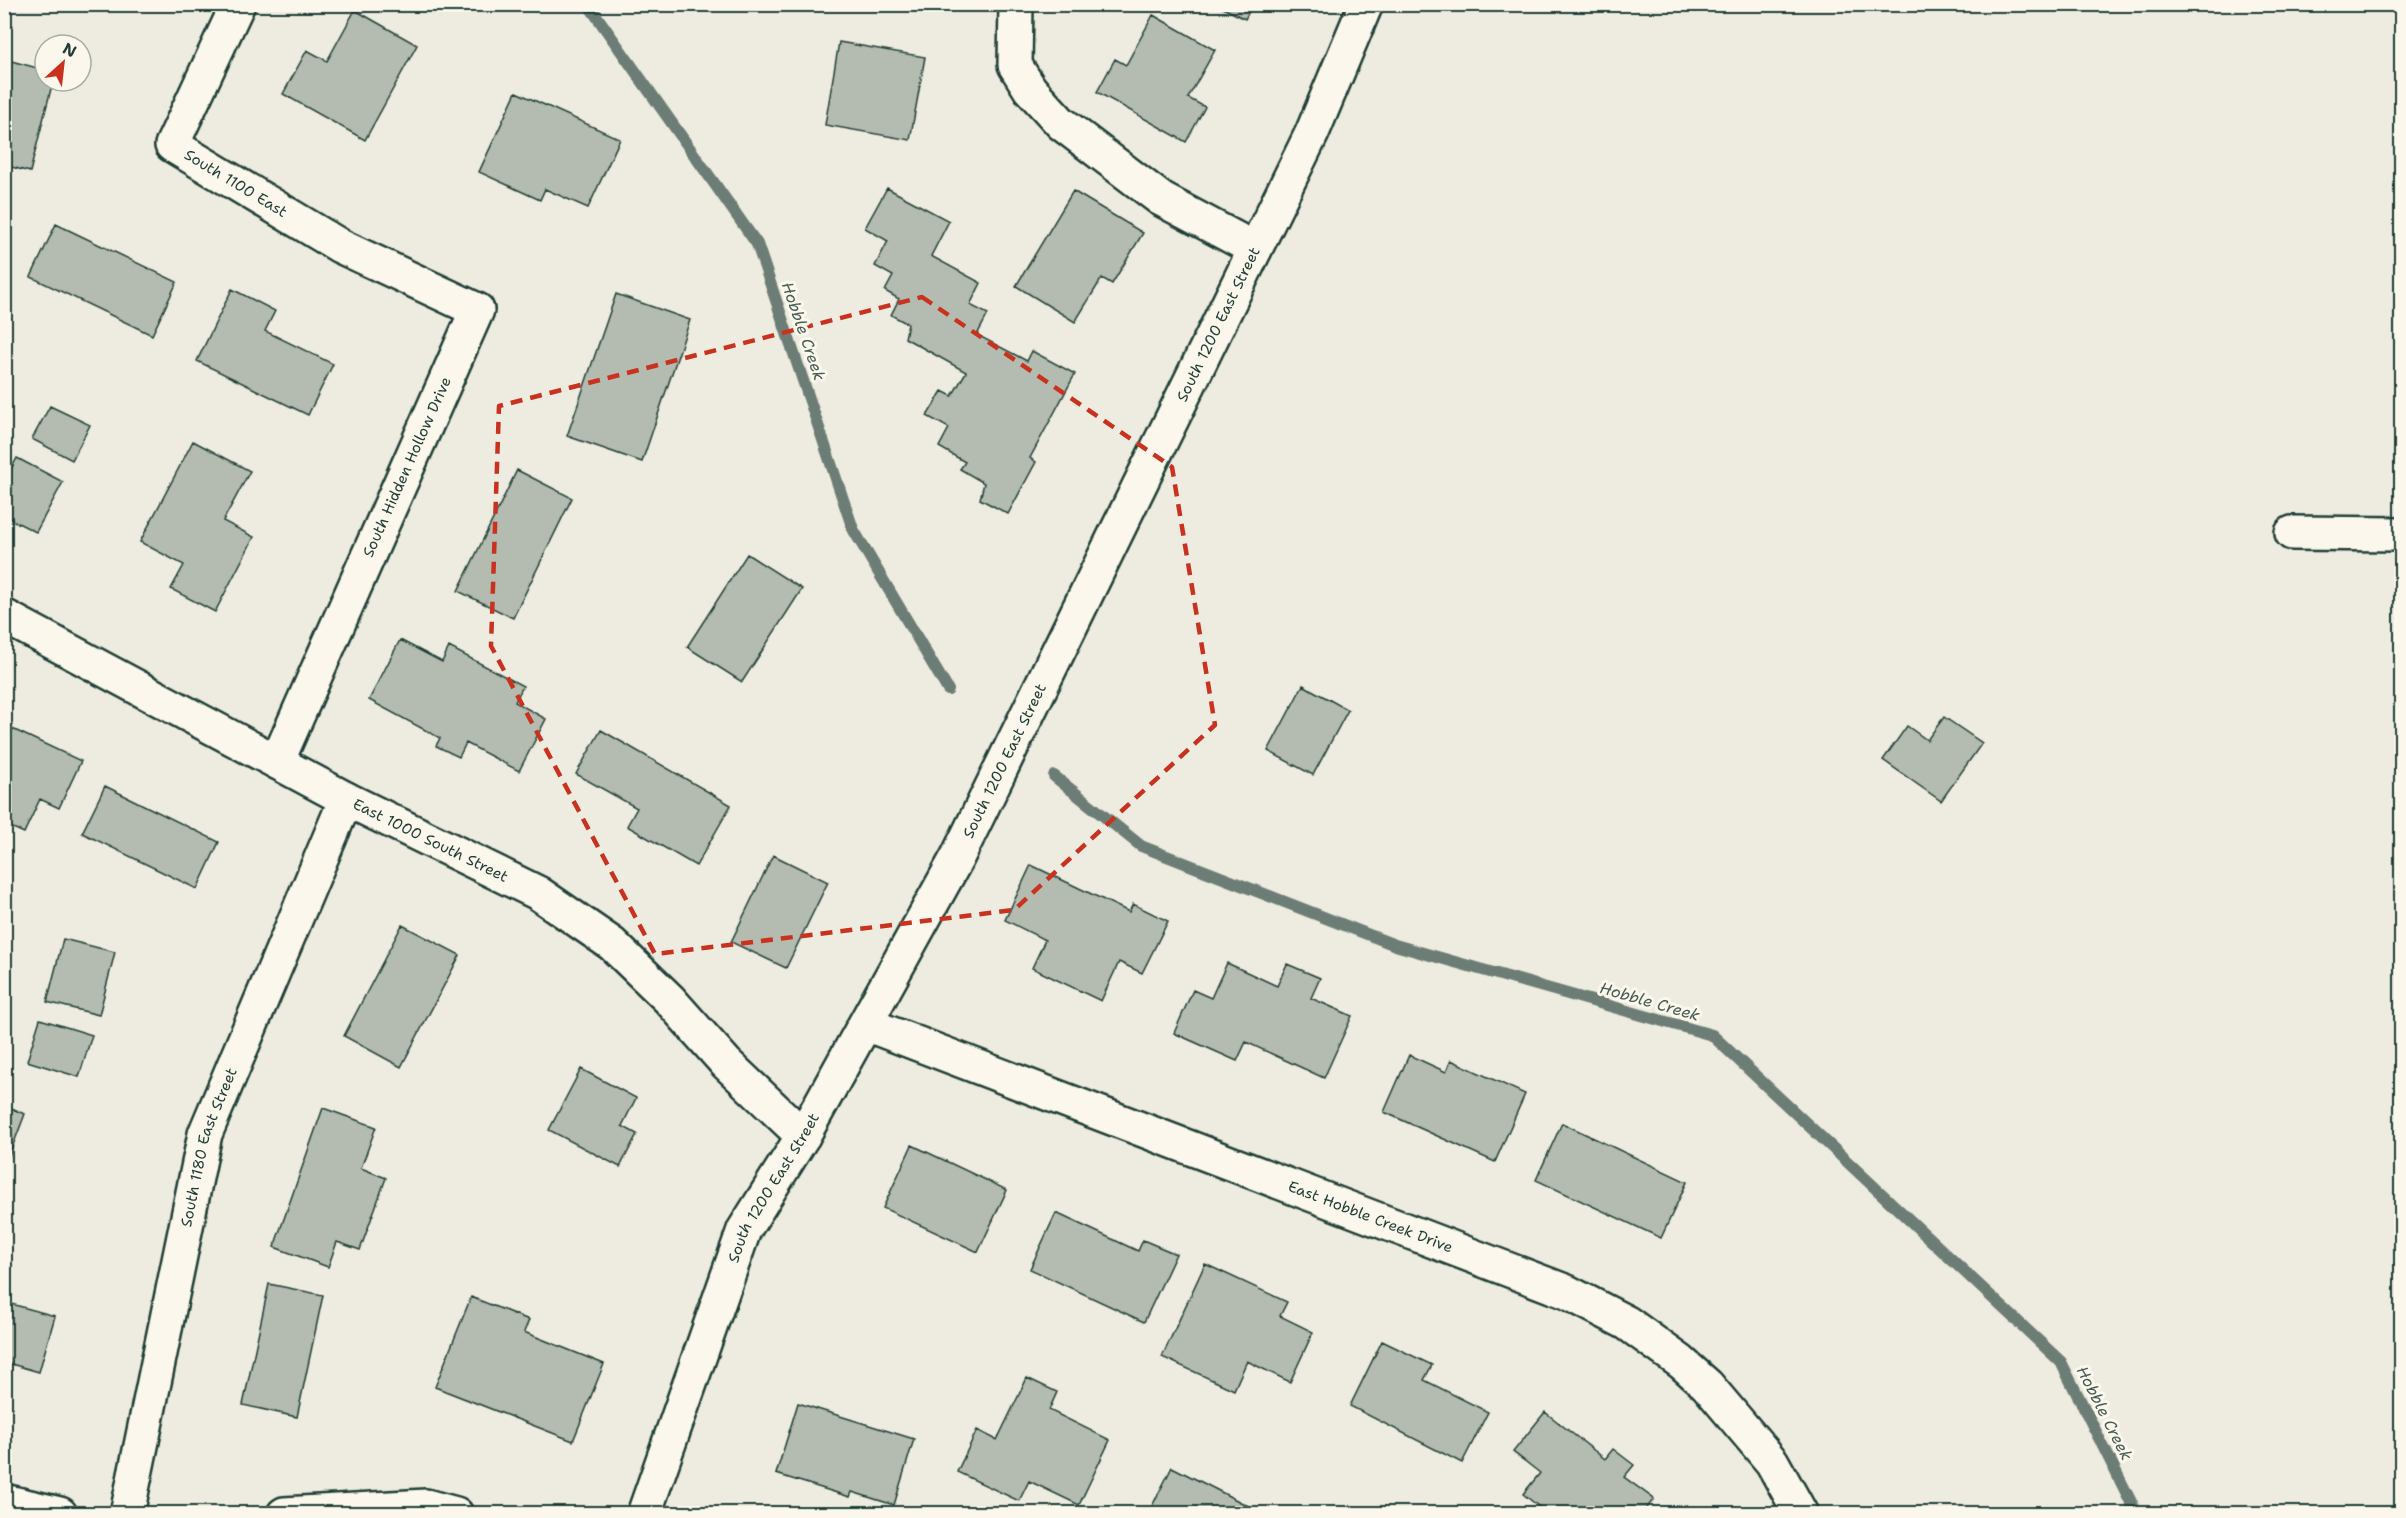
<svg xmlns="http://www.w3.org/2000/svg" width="2406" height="1518" viewBox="0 0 2406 1518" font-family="'Shantell Sans',sans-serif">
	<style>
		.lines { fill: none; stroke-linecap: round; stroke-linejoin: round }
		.stream { stroke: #6c7d74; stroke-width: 12 }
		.building { fill: #b4bbb0; stroke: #1f3d34; stroke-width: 1.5 }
		.minor-casing { stroke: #1f3d34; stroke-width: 38 }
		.minor { stroke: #fbf7ec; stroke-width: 33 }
		.marked { fill: none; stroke: #c8321e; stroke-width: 4.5; stroke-dasharray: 12 8; stroke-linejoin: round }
		.labels { text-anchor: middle; stroke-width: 6; stroke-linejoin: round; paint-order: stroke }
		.street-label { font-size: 15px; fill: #1f3d34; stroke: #fbf7ec }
		.water-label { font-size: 16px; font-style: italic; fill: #455d54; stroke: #fbf7ec }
	</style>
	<rect width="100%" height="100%" fill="#eeece1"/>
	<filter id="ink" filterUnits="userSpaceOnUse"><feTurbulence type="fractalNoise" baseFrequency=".0167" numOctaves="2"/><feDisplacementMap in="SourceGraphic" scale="12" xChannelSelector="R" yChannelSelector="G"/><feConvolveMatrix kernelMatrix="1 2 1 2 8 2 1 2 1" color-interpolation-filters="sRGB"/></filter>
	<g filter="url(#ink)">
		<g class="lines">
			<path class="stream" d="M 588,4 L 757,244 L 853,529 L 948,690
				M 1054,776 L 1141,846 L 1395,945 L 1712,1035 L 2061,1362 L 2137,1514"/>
		</g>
		<path class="building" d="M 1215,4 L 1253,4 L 1245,19 Z
			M 355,10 L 417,45 L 365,140 L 283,94 L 307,50 L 327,61 Z
			M 1153,15 L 1215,50 L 1188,98 L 1205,107 L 1186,142 L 1097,92 L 1115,59 L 1126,65 Z
			M 839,42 L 925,57 L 910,140 L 825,125 Z
			M 4,59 L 45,70 L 45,81 L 53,81 L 30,172 L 4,165 Z
			M 516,92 L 620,139 L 588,208 L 545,189 L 540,200 L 479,172 Z
			M 887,188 L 949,221 L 931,256 L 981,283 L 970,305 L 988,314 L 977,335 L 1027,361 L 1032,351 L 1075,374 L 1030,458 L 1036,462 L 1008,514 L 980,499 L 984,483 L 960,469 L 965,462 L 939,447 L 949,428 L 927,416 L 942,391 L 952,396 L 966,372 L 905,338 L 908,324 L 891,315 L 899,299 L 885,291 L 893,276 L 875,266 L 888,241 L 865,228 Z
			M 1073,191 L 1143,233 L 1112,284 L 1102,278 L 1075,322 L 1016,286 Z
			M 56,224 L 177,282 L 152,335 L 31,277 Z
			M 232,289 L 275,311 L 265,331 L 333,364 L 308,415 L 197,361 Z
			M 616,294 L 690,320 L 642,462 L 567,436 Z
			M 50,406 L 90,425 L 72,460 L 32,439 Z
			M 193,441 L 250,471 L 223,521 L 254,537 L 215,612 L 171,589 L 184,565 L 140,542 Z
			M 17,458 L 63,482 L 36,532 L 4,516 L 4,482 Z
			M 517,470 L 572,498 L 513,618 L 458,591 Z
			M 747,554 L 802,589 L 742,682 L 687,647 Z
			M 400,640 L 442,662 L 449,647 L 523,686 L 515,702 L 546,719 L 519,771 L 466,743 L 459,757 L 436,746 L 440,738 L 369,700 Z
			M 1303,685 L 1348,710 L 1313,775 L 1268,751 Z
			M 1944,717 L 1982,743 L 1941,801 L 1883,760 L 1907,726 L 1927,740 Z
			M 4,725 L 81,761 L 59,808 L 40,799 L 24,833 L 4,824 Z
			M 601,730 L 731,805 L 696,866 L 627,826 L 637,808 L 576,774 Z
			M 105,786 L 219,842 L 197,889 L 82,833 Z
			M 773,855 L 828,882 L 786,968 L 731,942 Z
			M 1031,865 L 1129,912 L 1133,904 L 1168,921 L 1142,973 L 1119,962 L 1101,1001 L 1032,968 L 1045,940 L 1005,920 Z
			M 402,925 L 460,955 L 401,1067 L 344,1036 Z
			M 63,939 L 115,952 L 99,1015 L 47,1002 Z
			M 1227,963 L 1277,986 L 1287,964 L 1320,978 L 1311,998 L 1352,1016 L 1324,1078 L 1246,1042 L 1237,1061 L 1174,1033 L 1193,990 L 1211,998 Z
			M 40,1019 L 92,1035 L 79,1077 L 27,1061 Z
			M 1409,1055 L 1446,1072 L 1451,1060 L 1525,1094 L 1495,1162 L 1384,1112 Z
			M 581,1069 L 636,1098 L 622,1126 L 637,1134 L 620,1167 L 549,1130 Z
			M 4,1106 L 25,1114 L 4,1169 Z
			M 323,1108 L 376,1127 L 361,1168 L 386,1178 L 360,1250 L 337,1242 L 328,1267 L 274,1247 Z
			M 1562,1123 L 1687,1182 L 1661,1238 L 1536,1180 Z
			M 912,1145 L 1007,1190 L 978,1252 L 883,1208 Z
			M 1056,1213 L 1138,1251 L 1143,1240 L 1176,1254 L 1144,1322 L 1030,1269 Z
			M 1205,1264 L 1287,1302 L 1280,1316 L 1313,1332 L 1290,1382 L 1247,1361 L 1234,1390 L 1162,1357 Z
			M 269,1284 L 323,1295 L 297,1417 L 243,1405 Z
			M 471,1297 L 529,1320 L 524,1332 L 604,1364 L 573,1441 L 435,1387 Z
			M 4,1302 L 55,1316 L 39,1372 L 4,1362 Z
			M 1382,1341 L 1432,1365 L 1424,1380 L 1488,1412 L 1462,1463 L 1350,1406 Z
			M 1027,1378 L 1057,1392 L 1049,1410 L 1110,1440 L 1079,1505 L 1029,1481 L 1019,1501 L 957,1472 L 977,1430 L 997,1440 Z
			M 798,1403 L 914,1439 L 894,1505 L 852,1492 L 850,1497 L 776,1474 Z
			M 1545,1412 L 1605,1459 L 1613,1449 L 1634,1465 L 1624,1477 L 1654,1499 L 1642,1514 L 1548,1514 L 1523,1494 L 1540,1473 L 1513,1452 Z
			M 1172,1467 L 1264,1514 L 1148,1514 Z"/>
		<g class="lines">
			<defs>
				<g id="minor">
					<path id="s1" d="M 238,4 L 172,145 L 340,246 L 477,310 L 277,762"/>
					<path d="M 1016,4 L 1015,65 L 1030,89 L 1061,123 L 1161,199 L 1255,249"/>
					<path d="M 2292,533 L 2402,534"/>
					<path id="s2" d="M 4,616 L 346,799 L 538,893 L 612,944 L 669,999 L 726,1063 L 803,1136"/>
					<path id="s3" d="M 866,1024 L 1567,1292 L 1627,1323 L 1681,1362 L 1707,1385 L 1772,1462 L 1801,1514"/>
					<path d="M 4,1501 L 60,1514"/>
					<path id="s4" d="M 127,1514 L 205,1134 L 346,799"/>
					<path d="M 284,1514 L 426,1506 L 456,1514"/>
					<path id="s5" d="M 644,1514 L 744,1230 L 803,1136 L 957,858 L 1312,133 L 1366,4"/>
				</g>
			</defs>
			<use href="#minor" class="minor-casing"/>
			<use href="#minor" class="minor"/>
		</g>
	</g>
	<path class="marked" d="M 922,297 L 1172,467 L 1215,725 L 1014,910 L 655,954 L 491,646 L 499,406 Z"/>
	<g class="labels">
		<g class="street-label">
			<text dy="5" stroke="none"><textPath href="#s1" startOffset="230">South 1100 East</textPath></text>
			<text dy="5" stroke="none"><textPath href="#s5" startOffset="1324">South 1200 East Street</textPath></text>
			<text transform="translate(407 467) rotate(-66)" y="5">South Hidden Hollow Drive</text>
			<text dy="5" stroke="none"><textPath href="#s5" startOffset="838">South 1200 East Street</textPath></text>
			<text dy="5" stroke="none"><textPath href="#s2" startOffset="482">East 1000 South Street</textPath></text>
			<text dy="5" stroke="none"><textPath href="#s4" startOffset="376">South 1180 East Street</textPath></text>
			<text dy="5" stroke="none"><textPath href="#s5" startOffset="352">South 1200 East Street</textPath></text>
			<text dy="5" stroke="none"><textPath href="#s3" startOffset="540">East Hobble Creek Drive</textPath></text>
		</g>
		<g class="water-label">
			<text transform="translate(804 331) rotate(71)" y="6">Hobble Creek</text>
			<text transform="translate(1650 1001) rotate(16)" y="6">Hobble Creek</text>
			<text transform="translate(2105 1413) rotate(63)" y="6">Hobble Creek</text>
		</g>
	</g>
	<rect width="2406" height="1518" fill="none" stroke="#fbf7ec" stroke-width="24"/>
	<rect x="12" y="12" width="2382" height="1494" fill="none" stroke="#1f3d34" stroke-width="2" filter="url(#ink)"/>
	<g transform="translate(63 63) rotate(27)"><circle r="28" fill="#fbf7ec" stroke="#a3ada2" stroke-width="1.5"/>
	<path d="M0-4.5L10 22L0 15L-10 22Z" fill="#c8321e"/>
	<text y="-9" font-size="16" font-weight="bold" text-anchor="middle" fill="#1f3d34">N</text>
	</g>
</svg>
